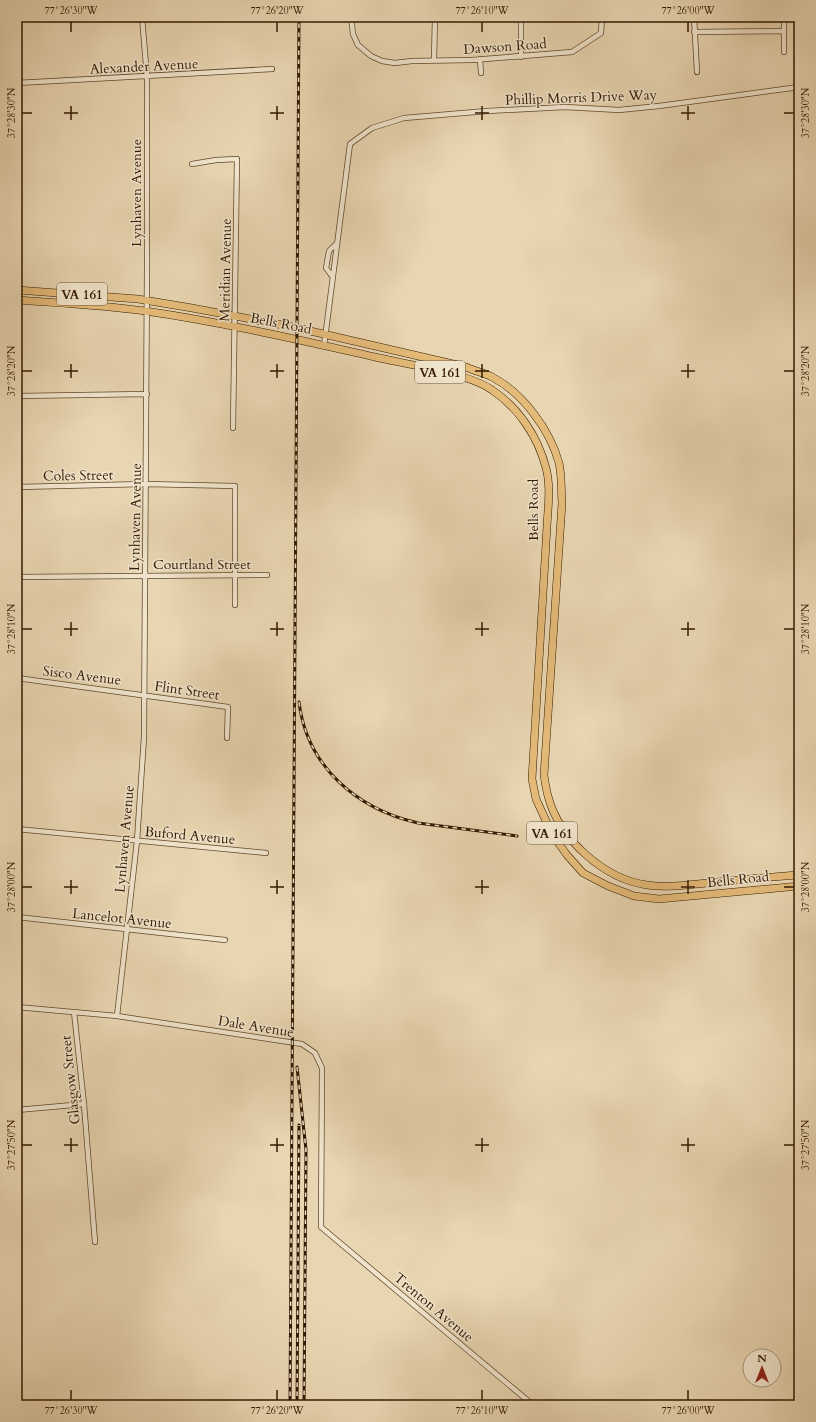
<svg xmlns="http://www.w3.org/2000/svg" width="816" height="1422" viewBox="0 0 816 1422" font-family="Cardo,serif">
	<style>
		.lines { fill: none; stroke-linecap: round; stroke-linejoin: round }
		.minor-casing { stroke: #60492c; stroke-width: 6 }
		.primary-casing { stroke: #331a00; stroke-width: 8 }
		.minor { stroke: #f0e4cc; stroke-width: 4.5 }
		.primary { stroke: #e4ba78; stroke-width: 7 }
		.rail-casing { stroke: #331a00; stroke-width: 3 }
		.rail { stroke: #f0e4cc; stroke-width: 1.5; stroke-dasharray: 4.5; stroke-linecap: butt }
		.ticks { fill: none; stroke: #331a00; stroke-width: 1.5 }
		.labels { text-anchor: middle; stroke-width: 3; stroke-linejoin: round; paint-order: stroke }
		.shield { fill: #f0e4cc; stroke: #6c573d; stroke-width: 1 }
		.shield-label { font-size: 13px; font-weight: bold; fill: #331a00 }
		.street-label { font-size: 14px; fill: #331a00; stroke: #f0e4cc }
		.neatline { fill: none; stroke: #331a00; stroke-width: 1.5 }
		.ticks-label { font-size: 10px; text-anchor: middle; fill: #331a00 }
	</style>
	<rect width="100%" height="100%" fill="#e8d5b1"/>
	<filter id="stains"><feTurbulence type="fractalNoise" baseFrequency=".005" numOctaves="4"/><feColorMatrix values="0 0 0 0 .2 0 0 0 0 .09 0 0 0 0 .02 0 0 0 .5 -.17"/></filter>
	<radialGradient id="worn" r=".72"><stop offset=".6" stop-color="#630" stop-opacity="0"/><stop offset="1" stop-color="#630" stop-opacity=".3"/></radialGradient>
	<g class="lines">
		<defs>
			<path id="minor" d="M 351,17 L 353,34 L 358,45 L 371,56 L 382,61 L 395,63 L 412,61 L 472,60 L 572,52 L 601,33 L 602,17
				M 521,17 L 521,57
				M 694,17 L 697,72
				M 784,17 L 784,52
				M 694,32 L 784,31
				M 480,59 L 481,73
				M 434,60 L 435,17
				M 17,83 L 272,69
				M 192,164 L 216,160 L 237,159 L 233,428
				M 332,276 L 326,268 L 329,251 L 336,244
				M 324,346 L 350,144 L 372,128 L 404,118 L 487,111 L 565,107 L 619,110 L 659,106 L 799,87
				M 17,396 L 147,394
				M 17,487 L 146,484 L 235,486 L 235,605
				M 17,577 L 267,575
				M 17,678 L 228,707 L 227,738
				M 17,829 L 266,853
				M 17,917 L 225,940
				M 17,1007 L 117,1016 L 302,1044 L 315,1053 L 322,1068 L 321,1227 L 533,1405
				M 74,1012 L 84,1104 L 95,1242
				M 117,1016 L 137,841 L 144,737 L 147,269 L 147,77 L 142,17
				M 17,1110 L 84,1104"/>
			<path id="primary" d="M 17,290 L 138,299 L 192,308 L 293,327 L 466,367 C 475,371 484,373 492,377 C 523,393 550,430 559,463 C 562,476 561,491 562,503 L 544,775 C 545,782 546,789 548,796 C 559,839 604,879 647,885 C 667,888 688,885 708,883 C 738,880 769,877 799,875
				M 17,300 C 60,303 103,305 145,311 C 222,322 299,340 375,357 C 405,364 468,373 492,390 C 519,408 538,437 546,468 C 551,486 548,507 547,526 L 532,779 L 536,799 L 552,834 L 567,855 L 583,873 L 608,886 L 634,896 L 659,899 L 799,886"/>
		</defs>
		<use href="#minor" class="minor-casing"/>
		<use href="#primary" class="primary-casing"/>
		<use href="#minor" class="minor"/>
		<use href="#primary" class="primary"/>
		<defs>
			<path id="rail" d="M 299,702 C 307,767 357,809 418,823 L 517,836
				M 297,1067 L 306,1150 L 304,1405
				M 290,1405 L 299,17
				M 297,1405 L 299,1125"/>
		</defs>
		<use href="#rail" class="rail-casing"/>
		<use href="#rail" class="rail"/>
	</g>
	<path class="ticks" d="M 71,22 L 71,32M 277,22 L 277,32M 482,22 L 482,32M 688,22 L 688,32M 71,106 L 71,120M 277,106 L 277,120M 482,106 L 482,120M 688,106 L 688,120M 22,113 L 32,113M 64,113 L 78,113M 270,113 L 284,113M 475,113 L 489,113M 681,113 L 695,113M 784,113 L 794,113M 71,364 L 71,378M 277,364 L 277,378M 482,364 L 482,378M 688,364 L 688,378M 22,371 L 32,371M 64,371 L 78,371M 270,371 L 284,371M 475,371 L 489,371M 681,371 L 695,371M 784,371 L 794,371M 71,622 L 71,636M 277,622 L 277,636M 482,622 L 482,636M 688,622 L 688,636M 22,629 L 32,629M 64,629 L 78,629M 270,629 L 284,629M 475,629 L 489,629M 681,629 L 695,629M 784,629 L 794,629M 71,880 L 71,894M 277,880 L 277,894M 482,880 L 482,894M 688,880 L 688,894M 22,887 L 32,887M 64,887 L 78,887M 270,887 L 284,887M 475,887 L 489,887M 681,887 L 695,887M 784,887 L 794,887M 71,1138 L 71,1152M 277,1138 L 277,1152M 482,1138 L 482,1152M 688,1138 L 688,1152M 22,1145 L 32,1145M 64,1145 L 78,1145M 270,1145 L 284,1145M 475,1145 L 489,1145M 681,1145 L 695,1145M 784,1145 L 794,1145M 71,1390 L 71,1400M 277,1390 L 277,1400M 482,1390 L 482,1400M 688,1390 L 688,1400"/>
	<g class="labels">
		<g class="shield">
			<rect x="57" y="283" width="50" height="22" rx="3"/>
			<rect x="415" y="361" width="50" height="22" rx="3"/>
			<rect x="527" y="822" width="50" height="22" rx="3"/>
		</g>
		<g class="shield-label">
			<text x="82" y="299">VA 161</text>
			<text x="440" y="377">VA 161</text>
			<text x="552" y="838">VA 161</text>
		</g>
		<g class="street-label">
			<text transform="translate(505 46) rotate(-4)" y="5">Dawson Road</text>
			<text transform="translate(144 66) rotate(-3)" y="5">Alexander Avenue</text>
			<text transform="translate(581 97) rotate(-2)" y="5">Phillip Morris Drive Way</text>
			<text transform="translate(136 193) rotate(-90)" y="5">Lynhaven Avenue</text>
			<text transform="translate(225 270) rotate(-89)" y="5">Meridian Avenue</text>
			<text transform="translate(281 323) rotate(11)" y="5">Bells Road</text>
			<text transform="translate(78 475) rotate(-1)" y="5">Coles Street</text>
			<text transform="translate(533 510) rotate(-90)" y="5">Bells Road</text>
			<text transform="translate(135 517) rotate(-89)" y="5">Lynhaven Avenue</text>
			<text x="202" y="569">Courtland Street</text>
			<text transform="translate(82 675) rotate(7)" y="5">Sisco Avenue</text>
			<text transform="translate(187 690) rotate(8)" y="5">Flint Street</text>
			<text transform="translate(190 835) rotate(5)" y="5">Buford Avenue</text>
			<text transform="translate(124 839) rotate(-85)" y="5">Lynhaven Avenue</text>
			<text transform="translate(738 879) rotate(-6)" y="5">Bells Road</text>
			<text transform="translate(122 918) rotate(6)" y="5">Lancelot Avenue</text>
			<text transform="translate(256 1026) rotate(9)" y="5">Dale Avenue</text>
			<text transform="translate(70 1080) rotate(-96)" y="5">Glasgow Street</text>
			<text transform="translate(434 1307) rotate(40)" y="5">Trenton Avenue</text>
		</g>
	</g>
	<rect width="816" height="1422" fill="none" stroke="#e8d5b1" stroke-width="44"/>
	<g transform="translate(762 1368)"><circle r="19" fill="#f0e4cc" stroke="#a4937a"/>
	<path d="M0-3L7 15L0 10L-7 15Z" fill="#8f2418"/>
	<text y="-6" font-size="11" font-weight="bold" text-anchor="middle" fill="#331a00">N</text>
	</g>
	<rect x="22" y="22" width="772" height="1378" class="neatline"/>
	<g class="ticks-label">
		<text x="71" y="14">77°26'30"W</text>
		<text x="277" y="14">77°26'20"W</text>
		<text x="482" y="14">77°26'10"W</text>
		<text x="688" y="14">77°26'00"W</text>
		<text transform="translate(11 113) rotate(-90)" y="4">37°28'30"N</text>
		<text transform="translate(805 113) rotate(-90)" y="4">37°28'30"N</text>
		<text transform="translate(11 371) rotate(-90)" y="4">37°28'20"N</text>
		<text transform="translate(805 371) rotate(-90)" y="4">37°28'20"N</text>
		<text transform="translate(11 629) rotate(-90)" y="4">37°28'10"N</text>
		<text transform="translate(805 629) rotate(-90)" y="4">37°28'10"N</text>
		<text transform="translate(11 887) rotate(-90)" y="4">37°28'00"N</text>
		<text transform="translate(805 887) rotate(-90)" y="4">37°28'00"N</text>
		<text transform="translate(11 1145) rotate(-90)" y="4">37°27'50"N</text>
		<text transform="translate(805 1145) rotate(-90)" y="4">37°27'50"N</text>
		<text x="71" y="1414">77°26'30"W</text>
		<text x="277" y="1414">77°26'20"W</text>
		<text x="482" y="1414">77°26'10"W</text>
		<text x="688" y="1414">77°26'00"W</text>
	</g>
	<rect width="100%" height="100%" filter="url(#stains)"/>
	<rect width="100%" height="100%" fill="url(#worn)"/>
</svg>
